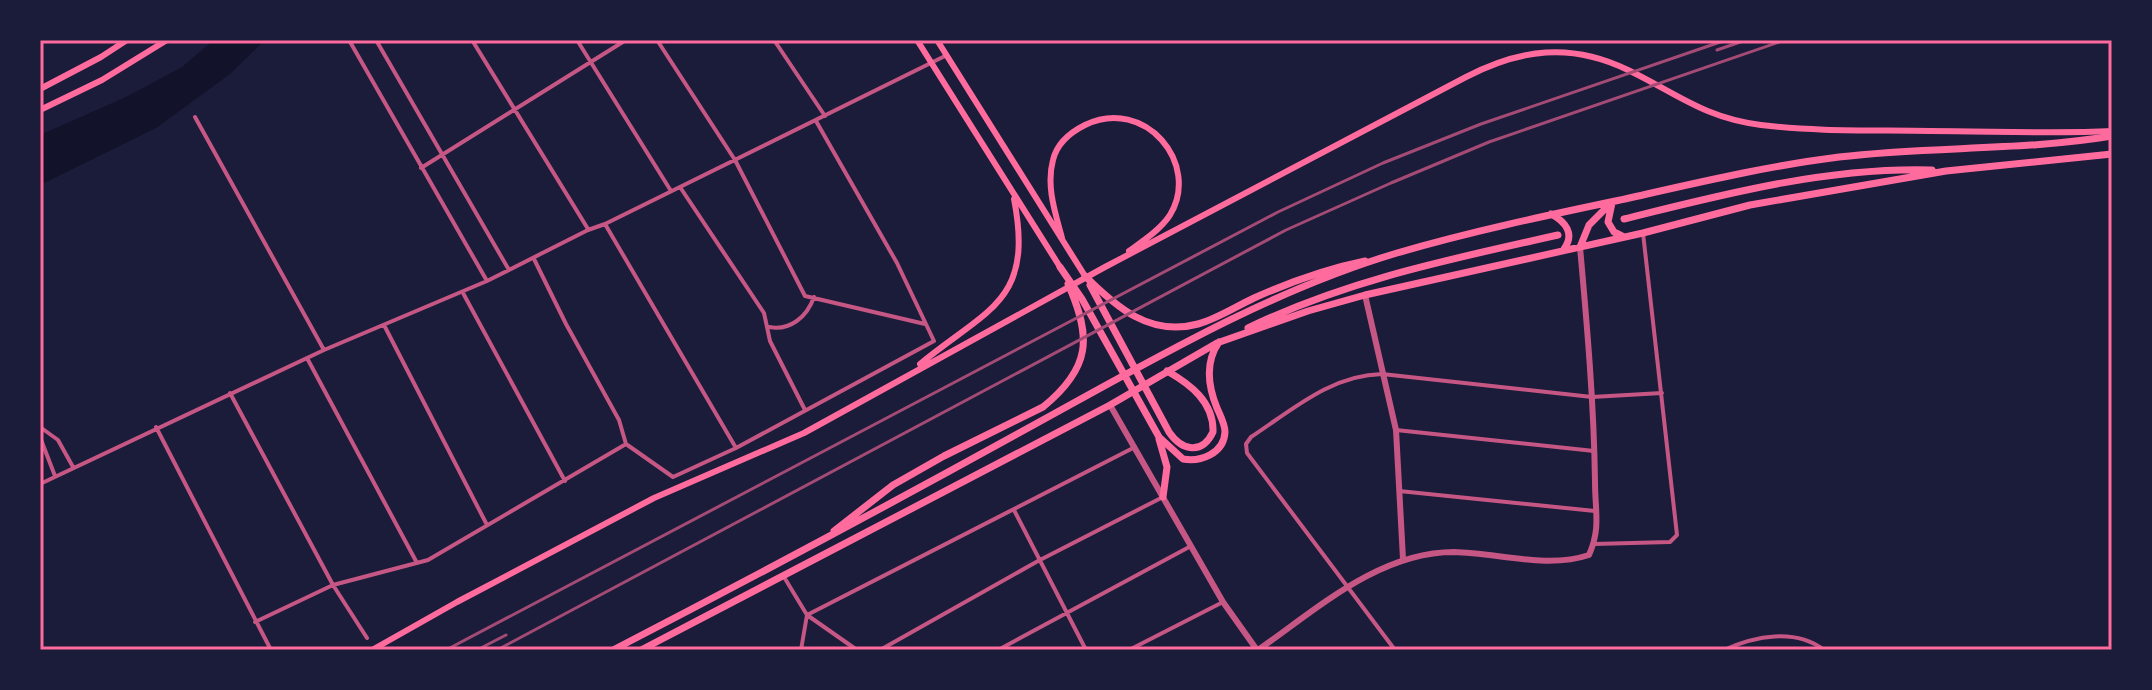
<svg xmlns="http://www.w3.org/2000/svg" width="2152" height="690" viewBox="0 0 2152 690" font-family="Rubik,sans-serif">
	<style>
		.water { fill: #12122b }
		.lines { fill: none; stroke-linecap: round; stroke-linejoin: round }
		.minor { stroke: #c65784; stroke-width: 4 }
		.tertiary { stroke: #c65784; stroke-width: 6 }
		.secondary { stroke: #ff6b9d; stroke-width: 6 }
		.primary { stroke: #ff6b9d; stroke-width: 7 }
		.rail { stroke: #a44b75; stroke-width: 3 }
		.neatline { fill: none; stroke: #ff6b9d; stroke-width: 3 }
	</style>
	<rect width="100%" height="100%" fill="#1b1b3a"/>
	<path class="water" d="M 214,40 L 265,40 L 230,74 L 156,128 L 40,185 L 40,135 L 126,97 L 182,67 Z"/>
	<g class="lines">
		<path class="minor" d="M 349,40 L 487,281
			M 376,40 L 509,270
			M 472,40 L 588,229
			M 577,40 L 671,191
			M 657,40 L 735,160 L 805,296 L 925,324
			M 774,40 L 825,116
			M 195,117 L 324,350
			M 421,168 L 626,40
			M 680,187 L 764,313 L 770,341 L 805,410
			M 605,224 L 736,448
			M 534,259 L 566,324 L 619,420 L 626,444
			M 463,293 L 565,481
			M 384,325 L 487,525
			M 769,327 C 790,331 807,317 814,297
			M 307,358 L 417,563
			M 230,393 L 333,585 L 367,638
			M 40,427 L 58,440 L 73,467
			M 156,427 L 271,650
			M 1396,430 L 1594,451
			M 40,437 L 55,476
			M 40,484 L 324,350 L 487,281 L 588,230 L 605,224 L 947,55
			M 1399,491 L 1595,511
			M 1014,510 L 1086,650
			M 1594,544 L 1670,542 L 1677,535 L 1643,233
			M 784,577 L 807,615 L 857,650
			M 255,622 L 333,585 L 428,560 L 626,444 L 673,477 L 736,448 L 934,341 L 897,263 L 816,121
			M 801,650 L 807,615 L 1135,447
			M 880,650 L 1038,561 L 1163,497
			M 998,650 L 1191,546
			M 1129,650 L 1223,602
			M 1395,650 L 1247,453 L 1246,444 L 1251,437 C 1292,410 1331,375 1382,374 L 1592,397 L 1662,393
			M 1724,650 C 1755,636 1795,628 1824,650"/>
		<path class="tertiary" d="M 1365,295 L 1396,430 L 1403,559
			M 1110,405 L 1223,602 L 1257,650
			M 1258,650 C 1317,609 1379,552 1454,552 C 1498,553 1547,569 1589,555 C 1601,528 1595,511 1595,482 C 1594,404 1587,325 1580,247"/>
		<path class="secondary" d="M 917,40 L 1060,267
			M 937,40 L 1085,276
			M 40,89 L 101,57 L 127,40
			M 40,110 L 102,80 L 167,40
			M 1062,238 C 1055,212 1046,186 1053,160 C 1057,143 1071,132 1085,125 C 1145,96 1201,164 1170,215 C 1160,230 1143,241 1129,251
			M 920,364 C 988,308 1034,302 1014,199
			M 372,650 L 457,602 L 654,498 L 804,433 L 1105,267 L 1466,77 C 1520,49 1571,42 1628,70 C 1676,93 1704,118 1761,125 C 1817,132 1874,130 1930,131 C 1991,131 2052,134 2112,131"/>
		<path class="primary" d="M 1612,203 L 1608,222 L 1614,232 L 1622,236
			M 1551,214 C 1566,222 1575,234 1564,249
			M 1624,219 C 1724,194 1828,167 1932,170
			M 1580,247 L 1589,225 L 1611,203
			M 1060,267 L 1082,299 L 1159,437 L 1183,459 C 1200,462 1224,454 1225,432 C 1225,424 1220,415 1217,408 C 1208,386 1205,362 1219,342
			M 1085,276 C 1116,307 1150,337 1198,324 C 1217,319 1235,307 1254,298 C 1290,282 1326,269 1365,261
			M 1090,285 L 1169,432 C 1182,451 1202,455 1213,432 C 1214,402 1190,384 1167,371
			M 1248,328 C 1347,280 1451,259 1558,235
			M 1159,439 L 1167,467 L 1163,497
			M 834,531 L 893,485 L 944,456 L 1043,407 C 1091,368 1092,337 1068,284
			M 613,650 C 750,579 885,507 1019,433 C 1142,366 1263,293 1397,253 C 1472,231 1549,215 1625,199 C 1696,183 1767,166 1839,157 C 1930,146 2022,151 2112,136
			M 641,650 L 1110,405 L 1217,343 L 1308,311 L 1365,295 L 1643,233 L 1750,205 L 1946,171 L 2112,154"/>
		<path class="rail" d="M 1717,50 L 1746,40
			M 446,650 L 1278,212 L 1383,163 L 1481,124 L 1726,40
			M 477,650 L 506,635
			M 497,650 L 1286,230 L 1391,183 L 1489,142 L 1785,40"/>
	</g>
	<rect width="2152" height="690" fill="none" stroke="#1b1b3a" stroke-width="84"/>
	<rect x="42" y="42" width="2068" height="606" class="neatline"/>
</svg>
